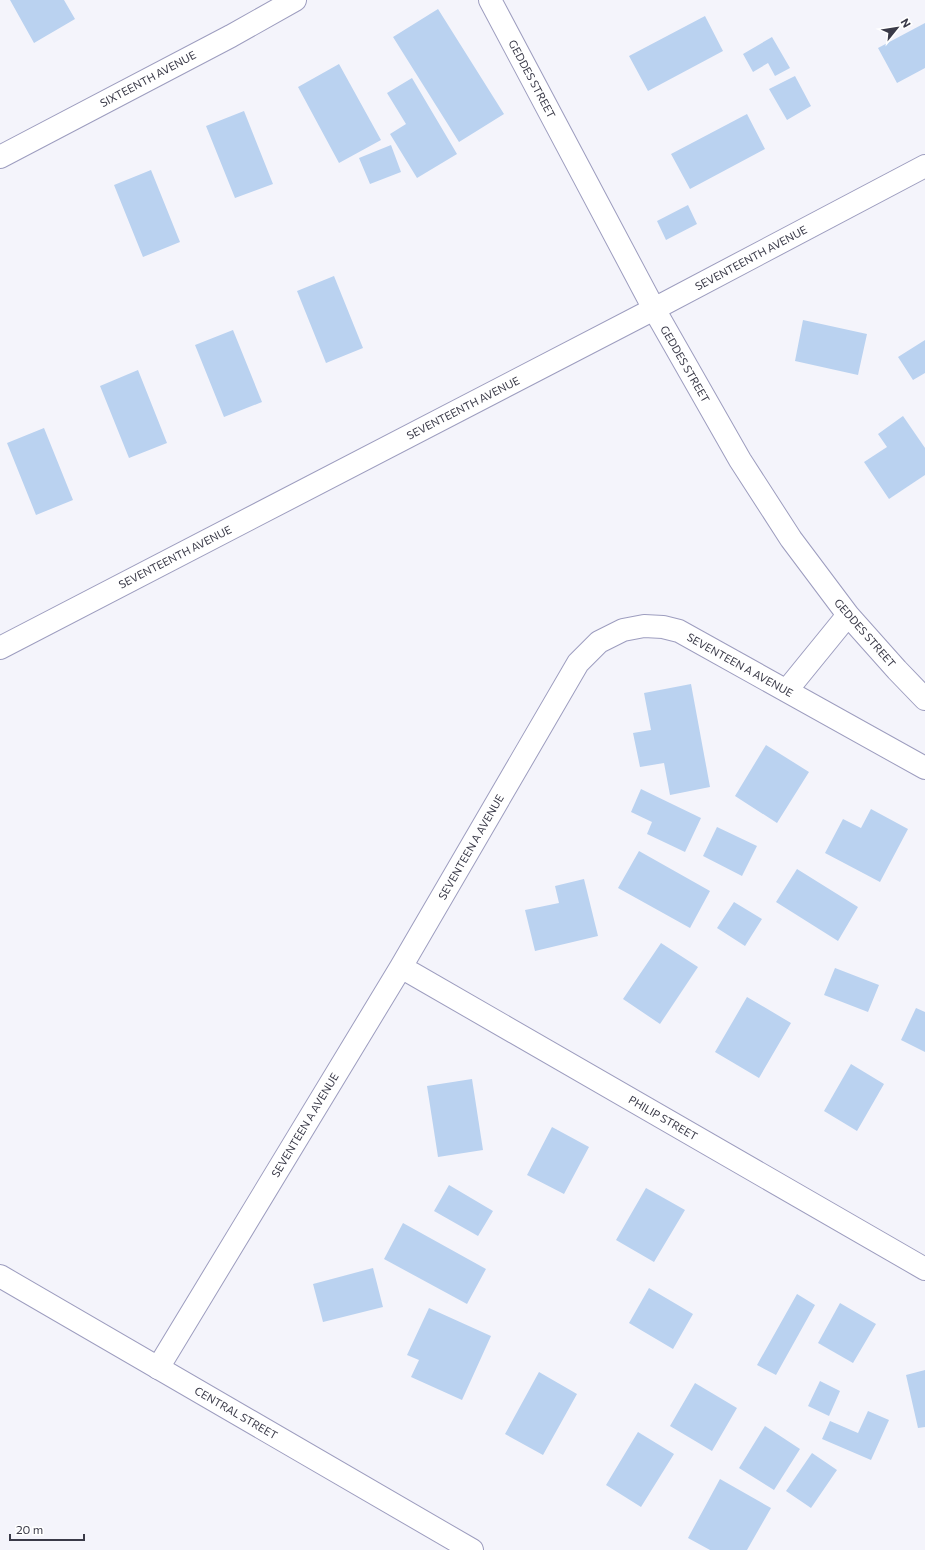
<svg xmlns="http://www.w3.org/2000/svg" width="925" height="1550" viewBox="0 0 925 1550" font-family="Commissioner,sans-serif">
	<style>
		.building { fill: #bad2f0 }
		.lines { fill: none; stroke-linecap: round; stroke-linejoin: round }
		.street-casing { stroke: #9d9dbf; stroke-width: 24 }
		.secondary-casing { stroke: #9d9dbf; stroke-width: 24 }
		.street { stroke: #fff; stroke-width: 22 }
		.secondary { stroke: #fff; stroke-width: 22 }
		.labels { text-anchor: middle; stroke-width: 3.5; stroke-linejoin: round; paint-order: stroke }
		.street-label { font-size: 11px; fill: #3a3a48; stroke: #fff }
	</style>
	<rect width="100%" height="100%" fill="#f4f4fb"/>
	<path class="building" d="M 10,0 L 64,0 L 75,19 L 34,43 Z
		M 438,9 L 504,114 L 459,142 L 393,37 Z
		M 705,16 L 723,51 L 648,91 L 629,56 Z
		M 925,23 L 925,68 L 897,83 L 878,48 Z
		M 772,37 L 790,68 L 775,76 L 768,63 L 753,72 L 743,54 Z
		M 339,64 L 381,140 L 339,163 L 298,87 Z
		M 795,76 L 811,106 L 787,120 L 769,89 Z
		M 412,78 L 457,154 L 417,178 L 390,134 L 406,124 L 387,93 Z
		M 244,111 L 273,184 L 235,198 L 206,126 Z
		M 747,114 L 765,149 L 690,189 L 671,154 Z
		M 391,145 L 401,172 L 370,184 L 359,158 Z
		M 151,170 L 180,242 L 143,257 L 114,185 Z
		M 688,205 L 697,224 L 666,240 L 657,221 Z
		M 334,276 L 363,348 L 326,363 L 297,291 Z
		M 803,320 L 867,334 L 858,375 L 795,361 Z
		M 233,330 L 262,402 L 224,417 L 195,345 Z
		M 925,340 L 925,373 L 913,380 L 898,357 Z
		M 138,370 L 167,443 L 129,458 L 100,386 Z
		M 903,416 L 925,448 L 925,475 L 889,499 L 864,462 L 887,447 L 878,434 Z
		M 44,428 L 73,500 L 36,515 L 7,443 Z
		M 691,684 L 710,787 L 670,795 L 664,763 L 640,767 L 633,733 L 651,730 L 644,693 Z
		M 766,745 L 809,772 L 777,823 L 735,796 Z
		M 641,789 L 701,818 L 685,852 L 647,834 L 652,822 L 631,812 Z
		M 871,809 L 908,829 L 880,882 L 825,853 L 843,819 L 861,828 Z
		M 717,827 L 757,846 L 742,876 L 703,856 Z
		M 639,851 L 710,891 L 690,928 L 618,888 Z
		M 797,869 L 858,907 L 838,941 L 776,902 Z
		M 584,879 L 598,936 L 535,951 L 525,910 L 559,903 L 555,886 Z
		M 734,902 L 762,919 L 745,946 L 717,928 Z
		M 661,943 L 698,967 L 660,1024 L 623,999 Z
		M 835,968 L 879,985 L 868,1012 L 824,995 Z
		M 747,997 L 791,1023 L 759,1078 L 715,1052 Z
		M 916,1008 L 925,1012 L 925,1052 L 901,1040 Z
		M 851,1064 L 884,1084 L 857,1131 L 824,1111 Z
		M 472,1079 L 483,1150 L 438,1157 L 427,1086 Z
		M 552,1127 L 589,1147 L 564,1194 L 527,1175 Z
		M 449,1185 L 493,1211 L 478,1236 L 434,1211 Z
		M 646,1188 L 685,1210 L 654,1262 L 616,1240 Z
		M 403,1223 L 486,1269 L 467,1304 L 384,1259 Z
		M 373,1268 L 383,1307 L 323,1322 L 313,1284 Z
		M 649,1288 L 693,1314 L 673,1349 L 629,1323 Z
		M 797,1294 L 815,1305 L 776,1375 L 757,1365 Z
		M 840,1303 L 876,1324 L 853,1363 L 818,1343 Z
		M 429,1308 L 491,1336 L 462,1400 L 411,1377 L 419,1360 L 407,1355 Z
		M 925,1370 L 925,1427 L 918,1428 L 906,1375 Z
		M 539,1372 L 577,1394 L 543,1455 L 505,1434 Z
		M 820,1381 L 840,1391 L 829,1416 L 808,1406 Z
		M 695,1383 L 737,1408 L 712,1451 L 670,1426 Z
		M 868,1411 L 889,1420 L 871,1460 L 822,1439 L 830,1421 L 858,1433 Z
		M 765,1426 L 800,1449 L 774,1490 L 739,1468 Z
		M 638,1432 L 674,1454 L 641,1507 L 606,1485 Z
		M 812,1453 L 837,1470 L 811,1508 L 786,1491 Z
		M 720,1479 L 771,1508 L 747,1550 L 710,1550 L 688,1538 Z"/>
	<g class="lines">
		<defs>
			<path id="street" d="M 490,0 L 654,309 L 740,460 L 791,539 L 848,615 L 897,670 L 925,699
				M 0,157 L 231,36 L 295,0
				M 0,648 L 654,309 L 925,166
				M 787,690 L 848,615
				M 401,967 L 925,1269
				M 158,1368 L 401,967 L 578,663 L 599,642 L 623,630 L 644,626 L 663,627 L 679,631 L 925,768"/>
			<path id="secondary" d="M 0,1276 L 472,1550"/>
		</defs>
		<use href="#street" class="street-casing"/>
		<use href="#secondary" class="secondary-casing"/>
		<use href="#street" class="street"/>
		<use href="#secondary" class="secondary"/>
	</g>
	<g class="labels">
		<g class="street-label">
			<text transform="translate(148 79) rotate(-28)" y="4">SIXTEENTH AVENUE</text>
			<text transform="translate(532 79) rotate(62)" y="4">GEDDES STREET</text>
			<text transform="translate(751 258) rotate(-28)" y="4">SEVENTEENTH AVENUE</text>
			<text transform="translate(685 364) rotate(60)" y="4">GEDDES STREET</text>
			<text transform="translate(463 408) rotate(-27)" y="4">SEVENTEENTH AVENUE</text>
			<text transform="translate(175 557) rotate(-27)" y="4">SEVENTEENTH AVENUE</text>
			<text transform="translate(865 633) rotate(49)" y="4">GEDDES STREET</text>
			<text transform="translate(740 665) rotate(29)" y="4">SEVENTEEN A AVENUE</text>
			<text transform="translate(471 847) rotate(-60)" y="4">SEVENTEEN A AVENUE</text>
			<text transform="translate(663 1118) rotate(30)" y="4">PHILIP STREET</text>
			<text transform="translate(305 1125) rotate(-59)" y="4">SEVENTEEN A AVENUE</text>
			<text transform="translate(236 1413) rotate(30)" y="4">CENTRAL STREET</text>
		</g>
	</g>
	<g transform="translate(897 28) rotate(60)" stroke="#ffffff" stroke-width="3" paint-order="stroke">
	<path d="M0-3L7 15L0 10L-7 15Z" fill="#3a3a48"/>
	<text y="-6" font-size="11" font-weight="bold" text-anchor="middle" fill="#3a3a48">N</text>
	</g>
	<path d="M10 1534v6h74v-6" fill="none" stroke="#3a3a48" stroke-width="2"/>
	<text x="16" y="1534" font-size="12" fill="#3a3a48" stroke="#ffffff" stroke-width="3" paint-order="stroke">20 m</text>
</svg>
